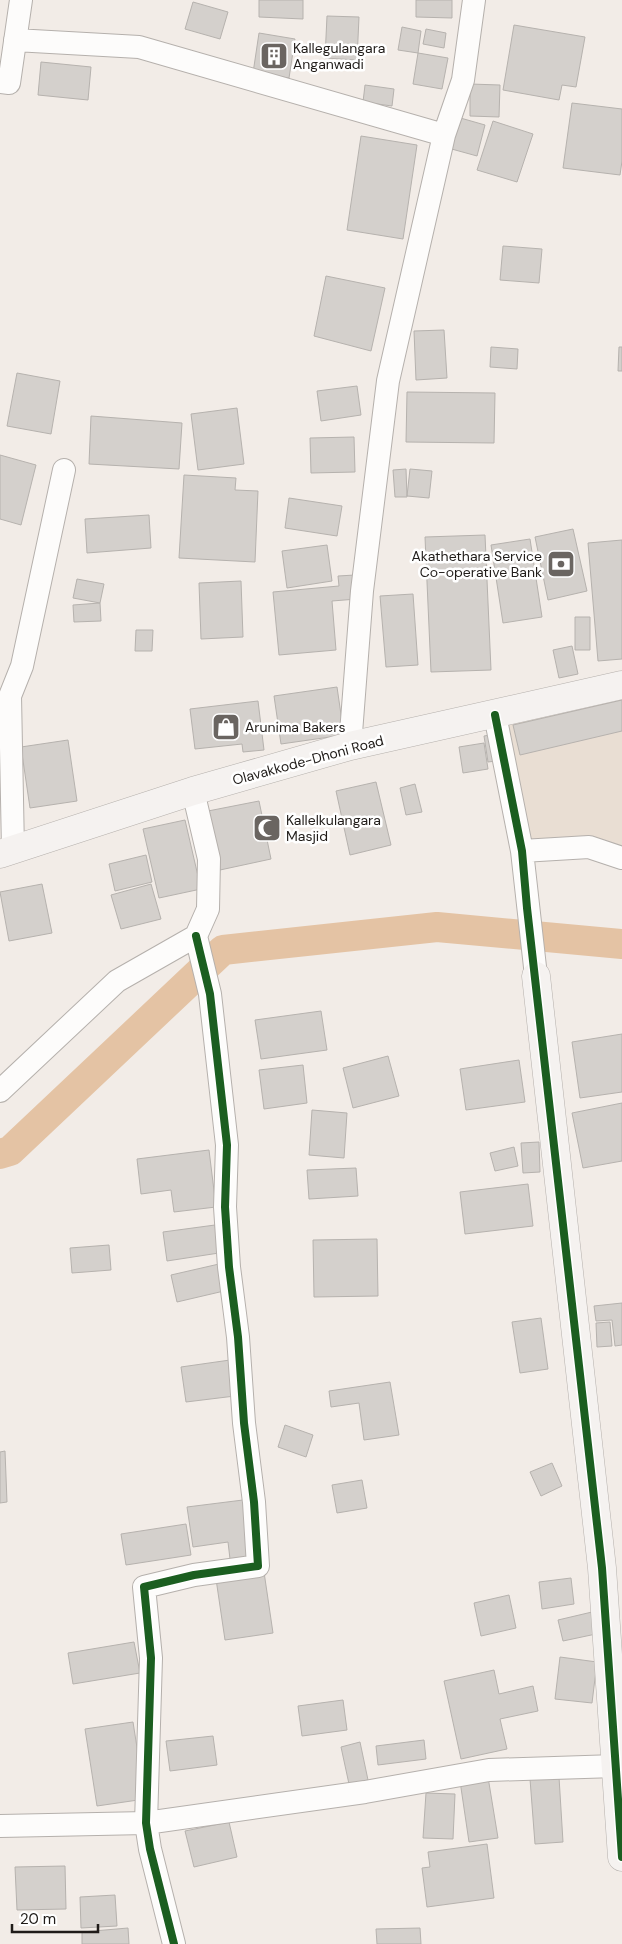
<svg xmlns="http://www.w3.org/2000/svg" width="622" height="1944" viewBox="0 0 622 1944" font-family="'DM Sans',sans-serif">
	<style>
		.built { fill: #e9ded3 }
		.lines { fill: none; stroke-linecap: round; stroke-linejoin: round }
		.canal { stroke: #e4c3a4; stroke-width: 30 }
		.building { fill: #d4d0cc; stroke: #b6b2ae }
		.street-casing { stroke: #b5b0ac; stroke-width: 24 }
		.secondary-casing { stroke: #b5b0ac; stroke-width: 29 }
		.street { stroke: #fdfcfb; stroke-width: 22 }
		.secondary { stroke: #f5f2f0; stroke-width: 28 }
		.cycleway-casing { stroke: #fff; stroke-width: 11 }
		.cycleway { stroke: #1b5e20; stroke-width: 8 }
		.labels { text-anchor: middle; stroke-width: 5; stroke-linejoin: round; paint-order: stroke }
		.poi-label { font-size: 14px; fill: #201c19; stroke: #fff; text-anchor: start }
		.street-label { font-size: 14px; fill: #201c19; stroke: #fff }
	</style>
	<rect width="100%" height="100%" fill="#f2ece7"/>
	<path class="built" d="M 622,685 L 622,857 L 522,851 L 495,715 Z"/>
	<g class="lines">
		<path class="canal" d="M 0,1154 L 10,1151 L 223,950 L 437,927 L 622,944"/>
	</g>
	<path class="building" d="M 259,0 L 303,0 L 303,19 L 259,17 Z
		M 416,0 L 452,0 L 452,18 L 416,17 Z
		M 193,2 L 228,12 L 220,39 L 185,29 Z
		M 327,16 L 359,17 L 357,60 L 325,58 Z
		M 514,25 L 585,37 L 576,87 L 562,85 L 559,100 L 503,90 Z
		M 402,27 L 421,31 L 418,53 L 398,50 Z
		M 426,29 L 446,33 L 444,48 L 423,44 Z
		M 259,33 L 295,39 L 289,78 L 253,73 Z
		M 418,53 L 448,58 L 442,89 L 413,84 Z
		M 41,62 L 91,67 L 88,100 L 38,95 Z
		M 470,84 L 500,85 L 499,117 L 470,116 Z
		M 365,85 L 394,89 L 392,106 L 363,102 Z
		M 572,103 L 622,109 L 622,161 L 620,175 L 563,168 Z
		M 457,117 L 485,125 L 477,156 L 448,148 Z
		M 493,121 L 533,134 L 517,182 L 477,170 Z
		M 361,136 L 417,145 L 403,239 L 347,230 Z
		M 503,246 L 542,249 L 539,283 L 500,280 Z
		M 326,276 L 385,288 L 371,351 L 314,336 Z
		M 444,330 L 447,378 L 416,380 L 414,331 Z
		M 491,347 L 518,349 L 517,369 L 490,367 Z
		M 619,347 L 622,347 L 622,371 L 618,371 Z
		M 17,373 L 60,381 L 51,434 L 7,426 Z
		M 357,386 L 361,415 L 321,421 L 317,391 Z
		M 407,392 L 495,393 L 494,443 L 406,442 Z
		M 237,408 L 244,464 L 198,470 L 191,414 Z
		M 91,416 L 182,423 L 179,469 L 89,464 Z
		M 354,437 L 355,472 L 311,473 L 310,438 Z
		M 0,455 L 36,465 L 21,525 L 0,519 Z
		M 406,469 L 407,497 L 395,497 L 393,470 Z
		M 410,469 L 432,471 L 429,498 L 407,496 Z
		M 184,475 L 236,478 L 235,490 L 258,491 L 255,562 L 179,558 Z
		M 289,498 L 342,506 L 337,536 L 285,528 Z
		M 149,515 L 151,548 L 87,553 L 85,519 Z
		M 573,529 L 587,591 L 548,600 L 535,537 Z
		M 485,535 L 491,670 L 431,672 L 425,537 Z
		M 530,539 L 542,617 L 503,623 L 491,545 Z
		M 622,540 L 622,659 L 598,661 L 588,543 Z
		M 327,545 L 332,581 L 287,588 L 282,551 Z
		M 355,575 L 357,599 L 332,601 L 336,650 L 279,655 L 273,592 L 339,586 L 338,576 Z
		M 77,579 L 104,584 L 100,603 L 73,598 Z
		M 241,581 L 243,637 L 201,639 L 199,583 Z
		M 413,594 L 418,665 L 386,667 L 380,596 Z
		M 100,603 L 101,621 L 74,622 L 73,605 Z
		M 575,617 L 590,617 L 590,650 L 575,650 Z
		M 136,630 L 153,630 L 152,651 L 135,651 Z
		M 572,646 L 578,674 L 559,678 L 553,650 Z
		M 337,687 L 344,735 L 281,744 L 274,696 Z
		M 622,700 L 622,731 L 520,755 L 513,725 Z
		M 258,701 L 264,750 L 243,752 L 242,744 L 195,749 L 190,709 Z
		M 509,732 L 512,759 L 488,762 L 484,736 Z
		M 68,740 L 77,801 L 30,808 L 21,747 Z
		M 484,743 L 488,769 L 463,773 L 459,747 Z
		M 376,782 L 391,845 L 350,855 L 336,791 Z
		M 415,784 L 422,812 L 406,815 L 400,788 Z
		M 259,801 L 271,859 L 220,870 L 208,811 Z
		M 185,820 L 201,889 L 159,898 L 143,829 Z
		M 146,855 L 152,882 L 115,891 L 109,864 Z
		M 42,884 L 52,933 L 9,941 L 0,892 Z
		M 151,884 L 161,919 L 121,929 L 111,895 Z
		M 321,1011 L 327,1050 L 261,1059 L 255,1020 Z
		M 622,1034 L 622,1092 L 580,1098 L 572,1042 Z
		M 388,1056 L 399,1096 L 353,1108 L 343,1068 Z
		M 519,1060 L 525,1102 L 466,1110 L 460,1069 Z
		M 303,1065 L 307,1103 L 264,1109 L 259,1070 Z
		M 622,1103 L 622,1161 L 583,1168 L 572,1113 Z
		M 312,1110 L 347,1113 L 344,1158 L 309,1155 Z
		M 539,1142 L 540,1172 L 523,1173 L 521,1143 Z
		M 514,1147 L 518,1166 L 495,1171 L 490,1153 Z
		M 209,1150 L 216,1207 L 174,1212 L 171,1190 L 141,1194 L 137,1159 Z
		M 356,1168 L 358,1196 L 309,1199 L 307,1170 Z
		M 528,1184 L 533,1226 L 465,1234 L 460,1192 Z
		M 215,1225 L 219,1253 L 167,1261 L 163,1232 Z
		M 377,1239 L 378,1296 L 314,1297 L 313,1240 Z
		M 109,1245 L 111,1270 L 72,1273 L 70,1248 Z
		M 219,1264 L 224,1291 L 177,1302 L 171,1275 Z
		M 622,1303 L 622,1345 L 615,1346 L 612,1320 L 596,1321 L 594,1306 Z
		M 541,1318 L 548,1369 L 520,1373 L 512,1322 Z
		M 610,1322 L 612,1346 L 597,1347 L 596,1323 Z
		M 230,1360 L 235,1396 L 186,1402 L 181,1367 Z
		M 390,1382 L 399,1435 L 364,1440 L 359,1403 L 331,1407 L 329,1391 Z
		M 285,1425 L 313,1435 L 306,1457 L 278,1447 Z
		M 5,1451 L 7,1502 L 0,1503 L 0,1452 Z
		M 552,1463 L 562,1486 L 541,1496 L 530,1472 Z
		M 362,1480 L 367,1508 L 337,1513 L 332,1485 Z
		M 243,1500 L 250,1556 L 230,1559 L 228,1542 L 193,1547 L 187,1507 Z
		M 186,1524 L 191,1555 L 126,1565 L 121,1534 Z
		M 264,1572 L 273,1633 L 225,1640 L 216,1579 Z
		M 571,1578 L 574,1604 L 542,1609 L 539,1582 Z
		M 509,1595 L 516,1628 L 481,1636 L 474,1603 Z
		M 592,1612 L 596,1634 L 563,1641 L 558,1620 Z
		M 134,1642 L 140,1673 L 73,1684 L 68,1653 Z
		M 560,1657 L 597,1662 L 592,1703 L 555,1699 Z
		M 494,1670 L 499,1694 L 533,1686 L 538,1711 L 500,1719 L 507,1749 L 461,1759 L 444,1681 Z
		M 343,1700 L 347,1730 L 302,1736 L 298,1706 Z
		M 133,1722 L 145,1799 L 97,1806 L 85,1729 Z
		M 213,1736 L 217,1765 L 170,1771 L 166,1741 Z
		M 424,1740 L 426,1759 L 378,1765 L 376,1746 Z
		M 360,1742 L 368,1780 L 349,1784 L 341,1747 Z
		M 488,1777 L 498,1838 L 469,1842 L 460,1781 Z
		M 559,1777 L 563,1842 L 535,1844 L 530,1779 Z
		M 426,1793 L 455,1794 L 453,1839 L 423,1838 Z
		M 229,1822 L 237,1857 L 194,1867 L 185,1831 Z
		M 487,1844 L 494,1898 L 427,1907 L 422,1868 L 430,1867 L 428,1852 Z
		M 65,1866 L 66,1909 L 17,1910 L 15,1867 Z
		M 115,1895 L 117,1926 L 81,1928 L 80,1897 Z
		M 128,1928 L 129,1944 L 82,1944 L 82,1932 Z
		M 420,1928 L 421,1944 L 377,1944 L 376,1929 Z"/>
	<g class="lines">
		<defs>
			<path id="street" d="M 15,40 L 139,47 L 444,135
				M 0,82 L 9,83 L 21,0
				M 495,715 L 522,851 L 536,976
				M 350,746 L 362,591 L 388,381 L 444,135 L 463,80 L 474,0
				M 13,850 L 10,696 L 22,666 L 64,470
				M 522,851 L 589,847 L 622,858
				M 0,1091 L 117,981 L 196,936 L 208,909 L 209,859 L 193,791
				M 0,1826 L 146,1823 L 365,1792 L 489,1770 L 616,1766
				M 174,1944 L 150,1849 L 146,1823 L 151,1658 L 144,1587 L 194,1575 L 258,1566 L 254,1502 L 244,1423 L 238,1337 L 229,1267 L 225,1207 L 227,1145 L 210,994 L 196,936"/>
			<path id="secondary" d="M 0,854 L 193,791 L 350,746 L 622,685
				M 536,976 L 602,1568 L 622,1857"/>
		</defs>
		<use href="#street" class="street-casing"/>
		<use href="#secondary" class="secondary-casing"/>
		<use href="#street" class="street"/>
		<use href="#secondary" class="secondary"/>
		<defs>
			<path id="cycleway" d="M 495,715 L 522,851 L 527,908 L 602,1568 L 622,1857
				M 174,1944 L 150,1849 L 146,1823 L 151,1658 L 144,1587 L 194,1575 L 258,1566 L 254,1502 L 244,1423 L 238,1337 L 229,1267 L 225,1207 L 227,1145 L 210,994 L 196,936"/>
		</defs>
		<use href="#cycleway" class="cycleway-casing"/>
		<use href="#cycleway" class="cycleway"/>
	</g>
	<defs>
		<symbol id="building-square" viewBox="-11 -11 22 22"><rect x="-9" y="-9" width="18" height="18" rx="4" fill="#6a6561" stroke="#fff"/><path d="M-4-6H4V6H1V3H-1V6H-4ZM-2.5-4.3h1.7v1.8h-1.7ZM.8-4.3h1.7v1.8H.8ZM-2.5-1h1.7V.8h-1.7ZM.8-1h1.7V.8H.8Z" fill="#fff"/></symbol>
		<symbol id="bank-square" viewBox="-11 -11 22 22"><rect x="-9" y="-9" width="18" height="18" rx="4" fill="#6a6561" stroke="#fff"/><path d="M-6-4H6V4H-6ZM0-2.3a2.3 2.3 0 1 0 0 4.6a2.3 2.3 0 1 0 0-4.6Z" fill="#fff"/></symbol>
		<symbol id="shop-square" viewBox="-11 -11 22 22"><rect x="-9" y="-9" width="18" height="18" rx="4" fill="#6a6561" stroke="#fff"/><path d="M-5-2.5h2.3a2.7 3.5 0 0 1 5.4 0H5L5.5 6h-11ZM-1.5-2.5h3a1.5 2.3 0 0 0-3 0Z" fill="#fff"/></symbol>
		<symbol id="mosque-square" viewBox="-11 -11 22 22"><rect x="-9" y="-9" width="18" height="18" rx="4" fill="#6a6561" stroke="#fff"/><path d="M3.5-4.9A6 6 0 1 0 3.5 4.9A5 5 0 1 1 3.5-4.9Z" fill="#fff"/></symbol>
	</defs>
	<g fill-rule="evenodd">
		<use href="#building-square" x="258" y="40" width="32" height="32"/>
		<use href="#bank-square" x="545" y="548" width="32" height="32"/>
		<use href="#shop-square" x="210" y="711" width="32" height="32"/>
		<use href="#mosque-square" x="251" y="812" width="32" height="32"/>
	</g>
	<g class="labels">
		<g class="poi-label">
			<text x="293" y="53">Kallegulangara<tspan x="293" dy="16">Anganwadi</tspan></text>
			<text x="542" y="561" text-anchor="end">Akathethara Service<tspan x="542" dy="16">Co-operative Bank</tspan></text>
			<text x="245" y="732">Arunima Bakers</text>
			<text x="286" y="825">Kallelkulangara<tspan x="286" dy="16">Masjid</tspan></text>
		</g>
		<g class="street-label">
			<text transform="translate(308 760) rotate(-15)" y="5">Olavakkode-Dhoni Road</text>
		</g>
	</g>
	<path d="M12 1924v8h86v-8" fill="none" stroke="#201c19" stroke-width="2.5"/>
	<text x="20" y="1924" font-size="15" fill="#201c19" stroke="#ffffff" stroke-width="4" paint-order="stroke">20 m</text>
</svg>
